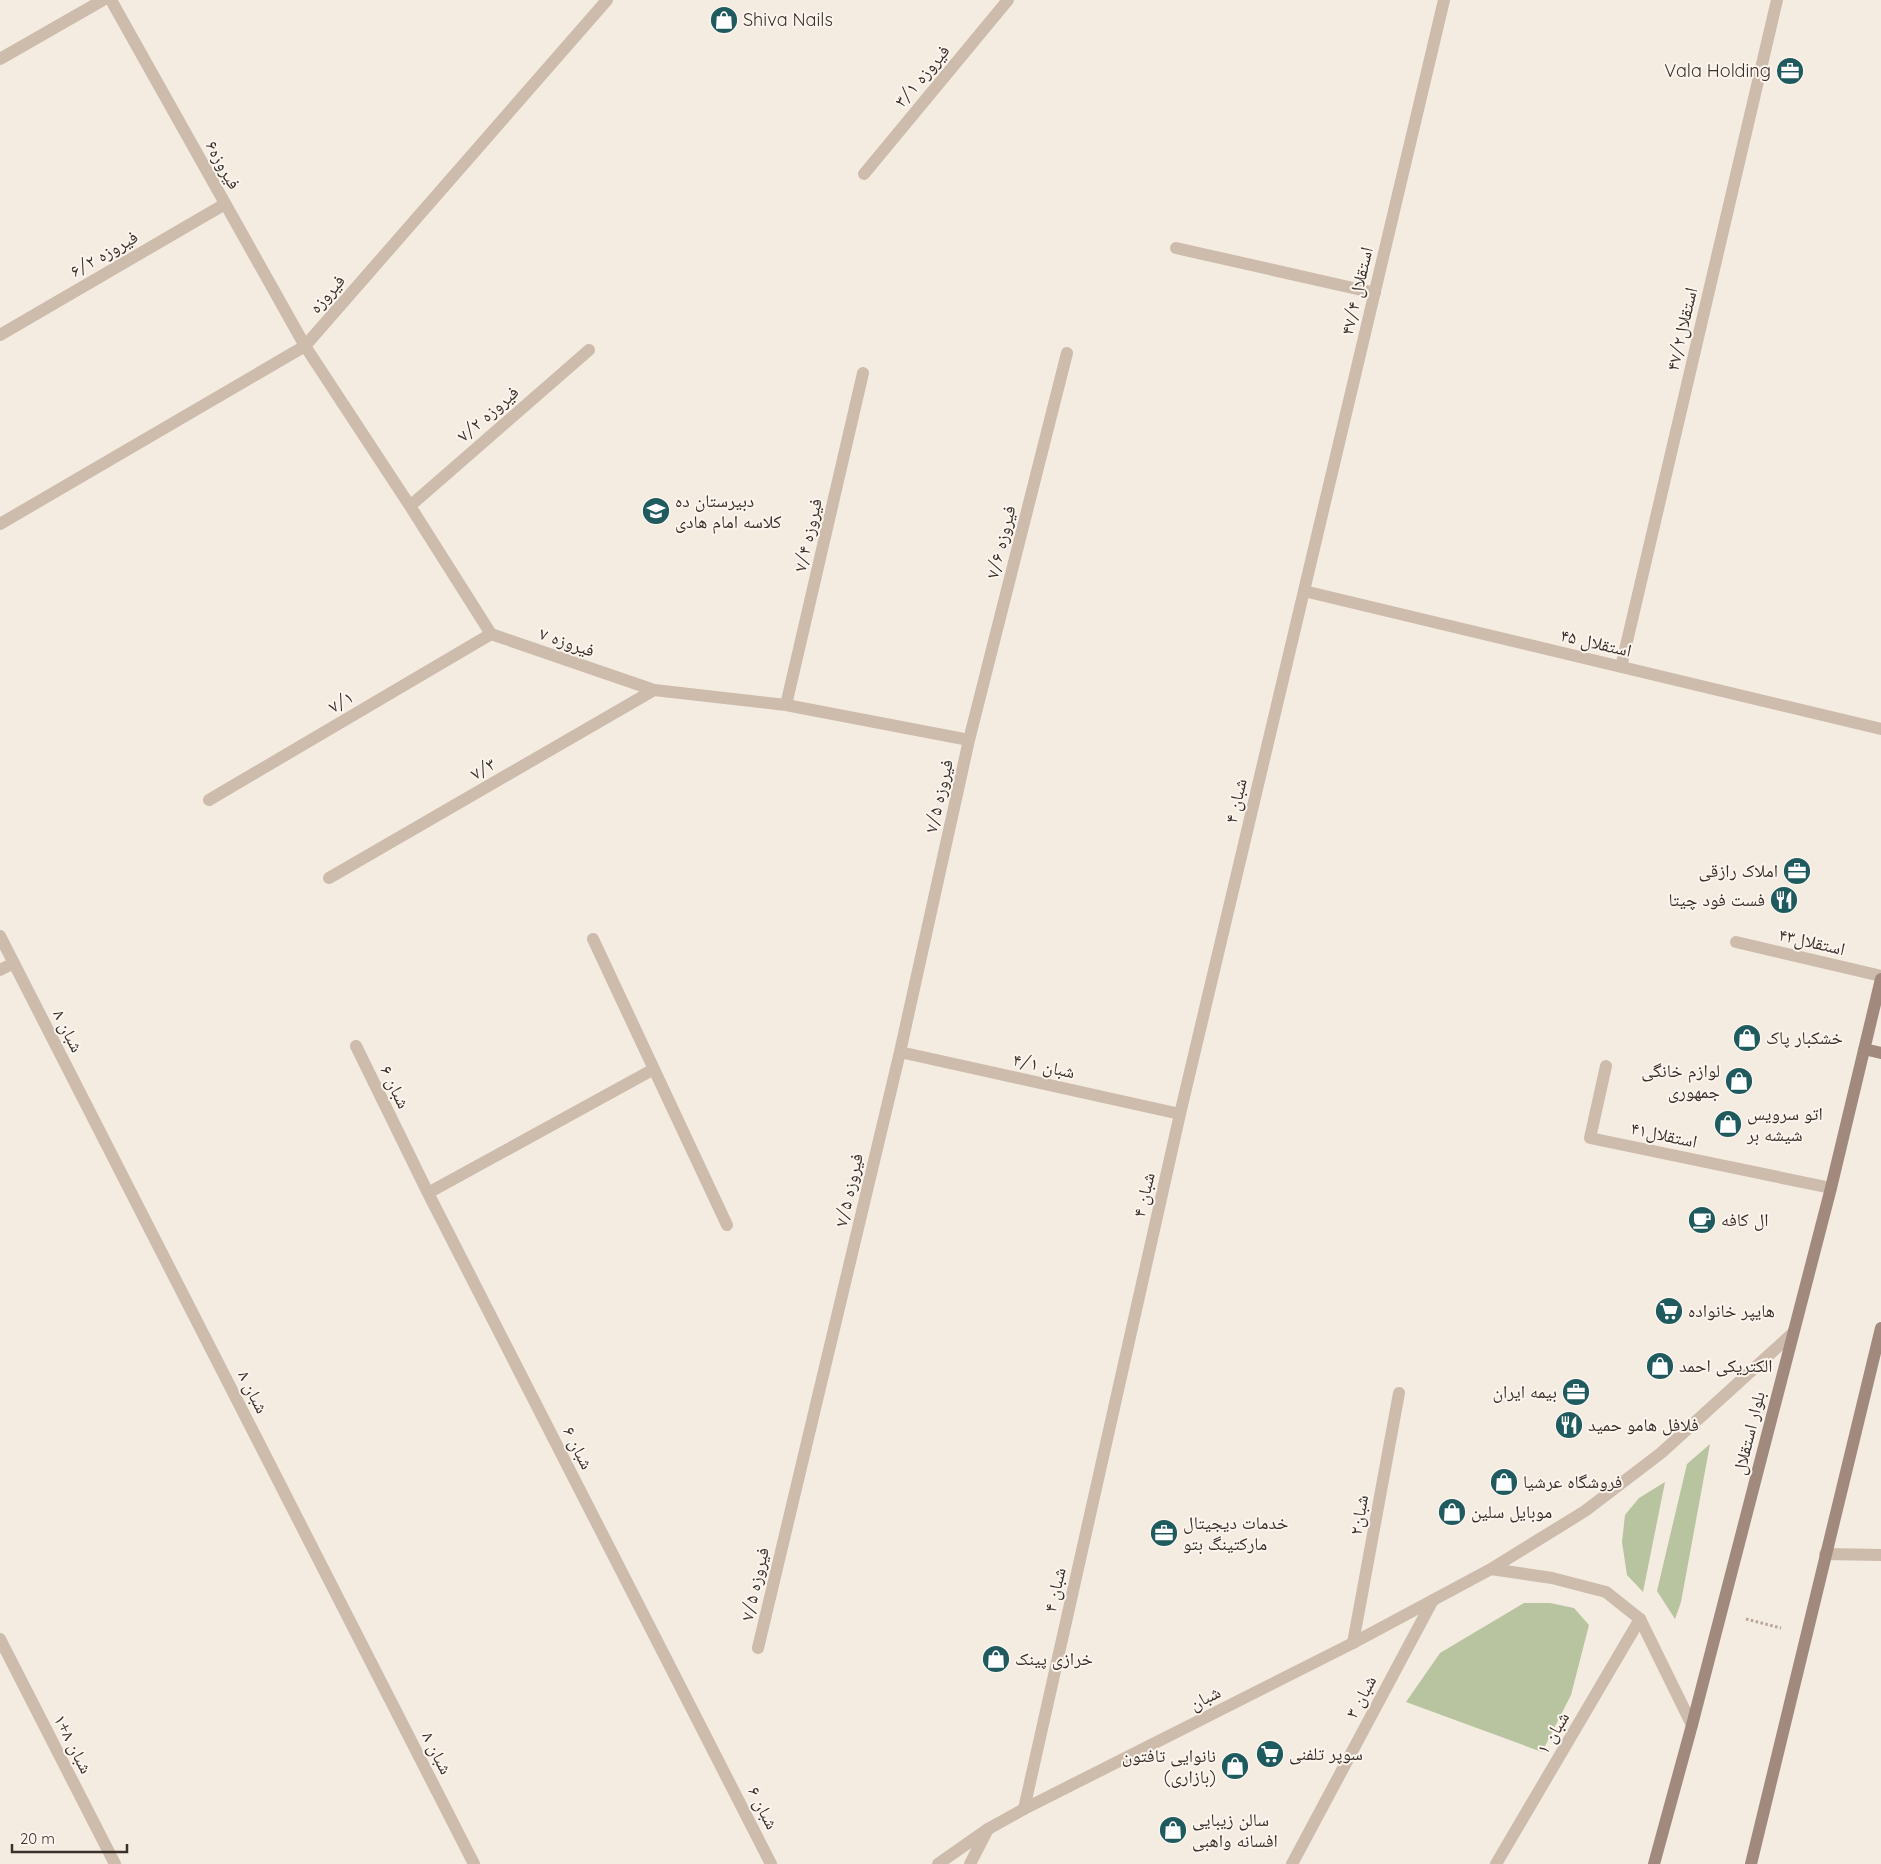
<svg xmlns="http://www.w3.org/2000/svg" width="1881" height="1864" viewBox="0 0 1881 1864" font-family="Quicksand,'Noto Naskh Arabic',sans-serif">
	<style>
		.green { fill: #b8c4a0 }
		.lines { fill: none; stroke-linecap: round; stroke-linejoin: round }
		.path { stroke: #b9a596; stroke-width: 3; stroke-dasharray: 2.5 2.5; stroke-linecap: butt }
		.service { stroke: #cdbbac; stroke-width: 12 }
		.minor { stroke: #cdbbac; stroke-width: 12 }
		.tertiary { stroke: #cdbbac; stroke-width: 12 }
		.secondary { stroke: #a18a7d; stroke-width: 12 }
		.labels { text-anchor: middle; stroke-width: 4; stroke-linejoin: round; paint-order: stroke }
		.poi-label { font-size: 18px; fill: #3b302b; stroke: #fbf5ee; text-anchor: start }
		.street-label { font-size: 18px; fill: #3b302b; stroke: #fbf5ee }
	</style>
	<rect width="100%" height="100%" fill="#f4ebe1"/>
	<path class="green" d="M 1710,1444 L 1681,1602 L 1675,1619 L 1657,1591 L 1687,1464 Z
		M 1665,1482 L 1643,1592 L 1627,1575 L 1622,1542 L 1625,1515 L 1639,1498 Z
		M 1524,1603 L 1550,1603 L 1574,1608 L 1589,1625 L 1571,1695 L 1542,1752 L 1406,1702 L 1440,1653 Z"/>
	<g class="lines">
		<path class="path" d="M 1746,1619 L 1781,1628"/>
		<path class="service" d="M 1736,942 L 1881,976
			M 1606,1066 L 1590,1138 L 1831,1188
			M 1353,1643 L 1399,1393"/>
		<path class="minor" d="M 111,0 L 305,346 L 410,506 L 491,634 L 654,690 L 786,705 L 969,740
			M 0,59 L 103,0
			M 864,174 L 1008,0
			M 1176,248 L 1375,293
			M 0,335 L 225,204
			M 410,506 L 589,350
			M 0,524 L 305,346 L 607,0
			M 1304,591 L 1881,729
			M 1621,667 L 1777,0
			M 786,705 L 863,373
			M 209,800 L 491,634
			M 329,878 L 654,690
			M 0,936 L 474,1864
			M 593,939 L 727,1225
			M 0,970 L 14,963
			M 356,1046 L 428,1193 L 771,1864
			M 900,1052 L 1180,1114
			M 428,1193 L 654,1069
			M 1825,1554 L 1881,1555
			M 0,1639 L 115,1864
			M 758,1648 L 900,1052 L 969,740 L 1067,353
			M 1024,1809 L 1180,1114 L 1444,0
			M 970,1864 L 988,1829
			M 1292,1864 L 1433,1600
			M 1496,1864 L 1640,1619"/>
		<path class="tertiary" d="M 1491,1569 L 1552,1578 L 1606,1592 L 1640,1619 L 1692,1725
			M 938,1864 L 988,1829 L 1024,1809 L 1353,1643 L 1491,1569 L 1585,1511 L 1661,1453 L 1793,1333"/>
		<path class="secondary" d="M 1864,1049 L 1881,1053
			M 1654,1864 L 1692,1725 L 1831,1188 L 1881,979
			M 1751,1864 L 1881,1328"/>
	</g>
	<defs>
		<symbol id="shop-disc" viewBox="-11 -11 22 22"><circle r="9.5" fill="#1f5a5e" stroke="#fbf5ee"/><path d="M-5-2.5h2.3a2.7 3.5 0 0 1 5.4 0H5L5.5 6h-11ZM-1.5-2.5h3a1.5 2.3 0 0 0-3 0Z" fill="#fff"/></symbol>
		<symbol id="office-disc" viewBox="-11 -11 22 22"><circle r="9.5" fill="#1f5a5e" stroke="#fbf5ee"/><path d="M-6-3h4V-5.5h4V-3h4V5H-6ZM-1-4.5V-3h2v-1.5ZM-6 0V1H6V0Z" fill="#fff"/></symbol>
		<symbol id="school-disc" viewBox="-11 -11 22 22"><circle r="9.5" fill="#1f5a5e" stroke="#fbf5ee"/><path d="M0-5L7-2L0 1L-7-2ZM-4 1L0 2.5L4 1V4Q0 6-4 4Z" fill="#fff"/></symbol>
		<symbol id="restaurant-disc" viewBox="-11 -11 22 22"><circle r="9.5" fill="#1f5a5e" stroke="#fbf5ee"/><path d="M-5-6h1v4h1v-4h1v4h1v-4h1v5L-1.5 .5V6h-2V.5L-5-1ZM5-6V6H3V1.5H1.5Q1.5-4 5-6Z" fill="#fff"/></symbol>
		<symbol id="cafe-disc" viewBox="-11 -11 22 22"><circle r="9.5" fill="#1f5a5e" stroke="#fbf5ee"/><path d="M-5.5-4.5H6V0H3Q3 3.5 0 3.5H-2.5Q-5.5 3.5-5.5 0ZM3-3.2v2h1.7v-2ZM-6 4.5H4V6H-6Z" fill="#fff"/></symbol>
		<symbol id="supermarket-disc" viewBox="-11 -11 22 22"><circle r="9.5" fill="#1f5a5e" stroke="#fbf5ee"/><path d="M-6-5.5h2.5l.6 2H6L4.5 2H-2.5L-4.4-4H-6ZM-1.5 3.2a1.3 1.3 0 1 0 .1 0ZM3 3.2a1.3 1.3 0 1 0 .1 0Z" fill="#fff"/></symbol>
	</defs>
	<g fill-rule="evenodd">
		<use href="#shop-disc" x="708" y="4" width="32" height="32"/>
		<use href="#office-disc" x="1774" y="55" width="32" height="32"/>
		<use href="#school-disc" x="640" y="495" width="32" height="32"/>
		<use href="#office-disc" x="1781" y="855" width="32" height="32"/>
		<use href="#restaurant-disc" x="1768" y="884" width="32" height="32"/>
		<use href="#shop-disc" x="1731" y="1022" width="32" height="32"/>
		<use href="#shop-disc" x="1723" y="1065" width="32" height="32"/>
		<use href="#shop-disc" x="1712" y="1108" width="32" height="32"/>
		<use href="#cafe-disc" x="1686" y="1204" width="32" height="32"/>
		<use href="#supermarket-disc" x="1653" y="1295" width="32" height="32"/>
		<use href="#shop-disc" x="1644" y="1350" width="32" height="32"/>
		<use href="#office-disc" x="1560" y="1376" width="32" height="32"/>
		<use href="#restaurant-disc" x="1553" y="1409" width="32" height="32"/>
		<use href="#shop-disc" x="1488" y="1466" width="32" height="32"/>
		<use href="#shop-disc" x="1436" y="1496" width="32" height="32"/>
		<use href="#office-disc" x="1148" y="1517" width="32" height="32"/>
		<use href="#shop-disc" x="980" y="1643" width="32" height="32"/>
		<use href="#supermarket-disc" x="1254" y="1738" width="32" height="32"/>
		<use href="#shop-disc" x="1219" y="1750" width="32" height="32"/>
		<use href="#shop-disc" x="1157" y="1814" width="32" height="32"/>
	</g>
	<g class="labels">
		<g class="poi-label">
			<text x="743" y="26">Shiva Nails</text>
			<text x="1771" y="77" text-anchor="end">Vala Holding</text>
			<text x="675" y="507">دبیرستان ده<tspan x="675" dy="21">کلاسه امام هادی</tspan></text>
			<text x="1778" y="877" text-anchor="end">املاک رازقی</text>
			<text x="1765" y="906" text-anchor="end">فست فود چیتا</text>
			<text x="1766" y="1044">خشکبار پاک</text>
			<text x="1720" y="1077" text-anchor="end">لوازم خانگی<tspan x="1720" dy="21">جمهوری</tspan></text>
			<text x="1747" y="1120">اتو سرویس<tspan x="1747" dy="21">شیشه بر</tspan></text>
			<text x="1721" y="1226">ال کافه</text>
			<text x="1688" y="1317">هایپر خانواده</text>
			<text x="1679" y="1372">الکتریکی احمد</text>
			<text x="1557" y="1398" text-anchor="end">بیمه ایران</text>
			<text x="1588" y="1431">فلافل هامو حمید</text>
			<text x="1523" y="1488">فروشگاه عرشیا</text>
			<text x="1471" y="1518">موبایل سلین</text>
			<text x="1183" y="1529">خدمات دیجیتال<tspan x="1183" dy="21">مارکتینگ بتو</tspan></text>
			<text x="1015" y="1665">خرازی پینک</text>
			<text x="1289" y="1760">سوپر تلفنی</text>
			<text x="1216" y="1762" text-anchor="end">نانوایی تافتون<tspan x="1216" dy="21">(بازاری)</tspan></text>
			<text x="1192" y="1826">سالن زیبایی<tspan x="1192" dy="21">افسانه واهبی</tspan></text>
		</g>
		<g class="street-label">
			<text transform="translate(922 76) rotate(-50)" y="6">۳/۱ فیروزه</text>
			<text transform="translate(223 165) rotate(61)" y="6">فیروزه۶</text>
			<text transform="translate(104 254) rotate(-30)" y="6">۶/۲ فیروزه</text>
			<text transform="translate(1357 291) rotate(-77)" y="6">۴۷/۴ استقلال</text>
			<text transform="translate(327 294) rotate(-49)" y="6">فیروزه</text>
			<text transform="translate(1682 329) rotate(-77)" y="6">استقلال۴۷/۲</text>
			<text transform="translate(488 414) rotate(-41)" y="6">۷/۲ فیروزه</text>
			<text transform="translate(808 535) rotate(-77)" y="6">۷/۴ فیروزه</text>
			<text transform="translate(1001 542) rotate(-76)" y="6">۷/۶ فیروزه</text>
			<text transform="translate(567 642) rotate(19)" y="6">۷ فیروزه</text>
			<text transform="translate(1596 643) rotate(13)" y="6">۴۵ استقلال</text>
			<text transform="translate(341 702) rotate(-30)" y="6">۷/۱</text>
			<text transform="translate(483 769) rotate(-30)" y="6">۷/۳</text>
			<text transform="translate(939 796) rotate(-77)" y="6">۷/۵ فیروزه</text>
			<text transform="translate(1236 801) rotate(-77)" y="6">۴ شبان</text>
			<text transform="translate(1812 942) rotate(13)" y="6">استقلال۴۳</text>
			<text transform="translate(68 1031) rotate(63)" y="6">۸ شبان</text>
			<text transform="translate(1044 1066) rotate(12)" y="6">۴/۱ شبان</text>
			<text transform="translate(395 1087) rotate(64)" y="6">۶ شبان</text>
			<text transform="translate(1664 1135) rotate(12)" y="6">استقلال۴۱</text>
			<text transform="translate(849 1190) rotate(-77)" y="6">۷/۵ فیروزه</text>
			<text transform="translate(1144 1195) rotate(-77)" y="6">۴ شبان</text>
			<text transform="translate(253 1392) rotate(63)" y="6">۸ شبان</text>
			<text transform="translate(1749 1433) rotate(-76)" y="6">بلوار استقلال</text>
			<text transform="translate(578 1448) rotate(63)" y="6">۶ شبان</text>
			<text transform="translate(1359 1515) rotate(-80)" y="6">شبان۲</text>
			<text transform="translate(755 1584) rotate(-77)" y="6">۷/۵ فیروزه</text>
			<text transform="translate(1055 1590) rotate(-77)" y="6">۴ شبان</text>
			<text transform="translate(1361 1697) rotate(-62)" y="6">۳ شبان</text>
			<text transform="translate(1205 1698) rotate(-27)" y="6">شبان</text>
			<text transform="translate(1553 1733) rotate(-59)" y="6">۱ شبان</text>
			<text transform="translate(73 1744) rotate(63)" y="6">۱+۸ شبان</text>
			<text transform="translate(437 1753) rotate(63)" y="6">۸ شبان</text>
			<text transform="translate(763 1808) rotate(63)" y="6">۶ شبان</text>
		</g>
	</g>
	<path d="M12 1844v8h115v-8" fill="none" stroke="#3b302b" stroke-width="2.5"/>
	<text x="20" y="1844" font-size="15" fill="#3b302b" stroke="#fbf5ee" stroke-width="4" paint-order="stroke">20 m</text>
</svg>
